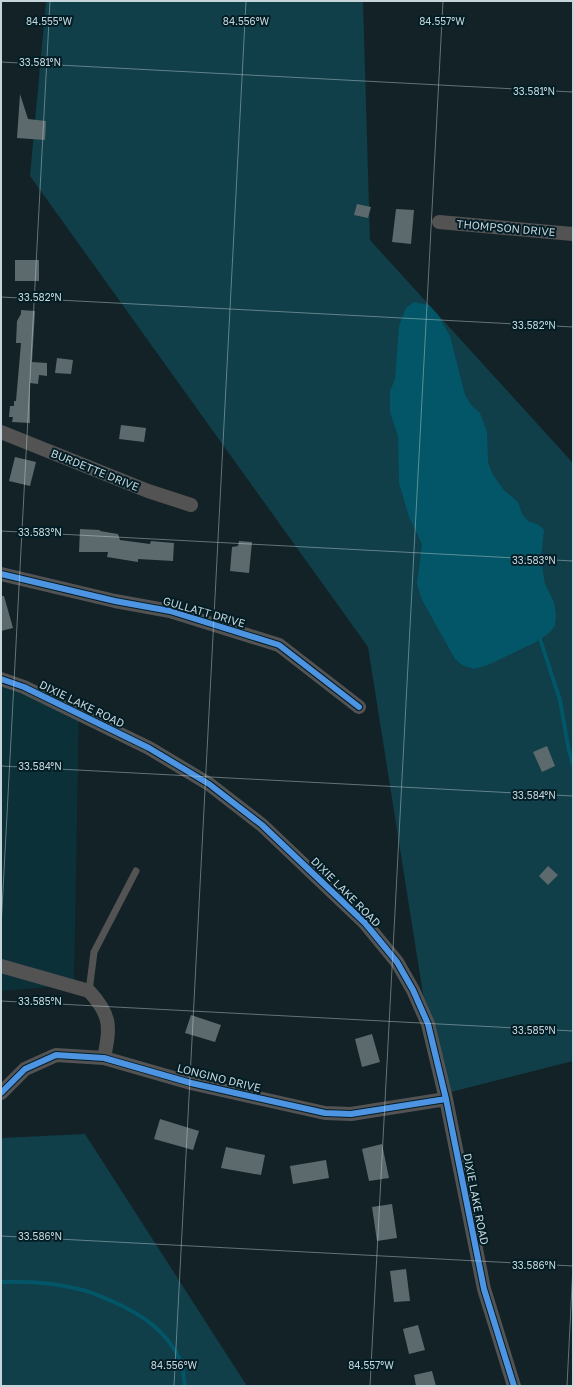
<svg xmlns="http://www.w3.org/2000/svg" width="574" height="1387" viewBox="0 0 574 1387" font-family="'Golos Text',sans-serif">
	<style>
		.built { fill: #0b3038 }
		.green { fill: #103e49 }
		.water { fill: #035667 }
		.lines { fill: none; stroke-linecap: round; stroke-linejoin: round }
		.stream { stroke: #035667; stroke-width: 4 }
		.building { fill: #5d6a6d }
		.lane { stroke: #545354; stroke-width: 7 }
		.street { stroke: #545354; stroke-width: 14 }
		.cycleway-casing { stroke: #021d25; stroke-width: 8 }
		.cycleway { stroke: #4d94e3; stroke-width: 6 }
		.ticks { fill: none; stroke: #c6d5da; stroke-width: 1; stroke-opacity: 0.45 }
		.labels { text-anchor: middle; stroke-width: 4; stroke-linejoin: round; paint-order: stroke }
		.street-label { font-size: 11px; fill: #c6d5da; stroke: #021d25 }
		.ticks-label { font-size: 10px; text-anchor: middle; fill: #c6d5da; stroke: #021d25; stroke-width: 4; stroke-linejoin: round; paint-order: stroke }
	</style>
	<rect width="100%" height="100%" fill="#132226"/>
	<path class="built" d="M 1,673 L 79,707 L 74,985 L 1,991 Z"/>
	<path class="green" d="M 46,1 L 363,1 L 370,240 L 573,463 L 573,1061 L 439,1095 L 368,647 L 30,176 Z
		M 85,1134 L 247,1386 L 1,1386 L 1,1138 Z"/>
	<path class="water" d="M 414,302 L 429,305 L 438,315 L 450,336 L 465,395 L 472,406 L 480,413 L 487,432 L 488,462 L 493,475 L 504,490 L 518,502 L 522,514 L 528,521 L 539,525 L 544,530 L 541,559 L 545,584 L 554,602 L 556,615 L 555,626 L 548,634 L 534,643 L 488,665 L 474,669 L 462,665 L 455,659 L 422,600 L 417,584 L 422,544 L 409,517 L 399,483 L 398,436 L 390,412 L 390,391 L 395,379 L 399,326 L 406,308 Z"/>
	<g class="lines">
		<path class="stream" d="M 540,639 L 560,700 L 568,746 L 573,765
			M 1,1282 C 28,1281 56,1283 83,1290 C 94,1293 104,1298 114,1302 C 143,1315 168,1332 181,1362 C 184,1369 183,1378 185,1386"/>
	</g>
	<path class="building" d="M 20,94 L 28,119 L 46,121 L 45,140 L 17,138 Z
		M 357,204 L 371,207 L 368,218 L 354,215 Z
		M 396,209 L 414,210 L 411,244 L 392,242 Z
		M 15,260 L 39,260 L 39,281 L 15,281 Z
		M 21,310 L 35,311 L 32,362 L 47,363 L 47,376 L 39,375 L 38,384 L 30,383 L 30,423 L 12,422 L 13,417 L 9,417 L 10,406 L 14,406 L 14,401 L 16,401 L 21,343 L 16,343 L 17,321 L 21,314 Z
		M 57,358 L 73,360 L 71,374 L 55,373 Z
		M 121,425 L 146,428 L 144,442 L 119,439 Z
		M 15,457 L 36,462 L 30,486 L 9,481 Z
		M 80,529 L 100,530 L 100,531 L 118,534 L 120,540 L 150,544 L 151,541 L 174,543 L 173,561 L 138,559 L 138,562 L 107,557 L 108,552 L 79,552 Z
		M 239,541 L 252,542 L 249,573 L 230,571 L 232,547 L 238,546 Z
		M 1,596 L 4,596 L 13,628 L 1,631 Z
		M 547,746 L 555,766 L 542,772 L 533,752 Z
		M 548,866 L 558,875 L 548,885 L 539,876 Z
		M 191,1015 L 221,1025 L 215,1042 L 185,1033 Z
		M 372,1034 L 380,1062 L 362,1067 L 355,1039 Z
		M 160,1119 L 199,1131 L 193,1150 L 154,1139 Z
		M 382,1144 L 389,1178 L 369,1181 L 362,1149 Z
		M 226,1147 L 265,1155 L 261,1175 L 221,1168 Z
		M 326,1160 L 329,1178 L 293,1184 L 290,1166 Z
		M 392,1204 L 397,1238 L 377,1241 L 372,1207 Z
		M 406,1269 L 410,1301 L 394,1302 L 390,1271 Z
		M 418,1325 L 425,1350 L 409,1354 L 403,1329 Z
		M 432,1371 L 436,1386 L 416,1386 L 414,1375 Z"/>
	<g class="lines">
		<path class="lane" d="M 89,991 L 94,952 L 136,871"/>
		<path class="street" d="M 439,222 L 573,234
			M 1,432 L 148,491 L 191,505
			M 1,574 L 115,601 L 170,611 L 279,645 L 359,707
			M 1,679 L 24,687 L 149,748 L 209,784 L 262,825 L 365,923 L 397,962 L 413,990 L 428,1024 L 446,1099 L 484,1289 L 514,1386
			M 1,966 L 89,991 C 112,1016 110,1027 104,1058
			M 1,1093 L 25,1069 L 56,1055 L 104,1058 L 191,1083 L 325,1113 L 351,1114 L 446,1099"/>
		<defs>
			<path id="cycleway" d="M 1,574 L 115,601 L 170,611 L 279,645 L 359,707
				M 1,679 L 24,687 L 149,748 L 209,784 L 262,825 L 365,923 L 397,962 L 413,990 L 428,1024 L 446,1099 L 484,1289 L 514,1386
				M 1,1093 L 25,1069 L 56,1055 L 104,1058 L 191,1083 L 325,1113 L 351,1114 L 446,1099"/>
		</defs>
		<use href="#cycleway" class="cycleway-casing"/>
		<use href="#cycleway" class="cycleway"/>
	</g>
	<path class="ticks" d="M 1,62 L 573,92M 1,297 L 573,327M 1,531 L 573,561M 1,766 L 573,796M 1,928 L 50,1M 1,1001 L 573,1031M 1,1236 L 573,1266M 174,1386 L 246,1M 370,1386 L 443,1M 567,1386 L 573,1265"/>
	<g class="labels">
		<g class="street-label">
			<text transform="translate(506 228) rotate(5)" y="4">THOMPSON DRIVE</text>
			<text transform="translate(95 470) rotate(22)" y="4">BURDETTE DRIVE</text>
			<text transform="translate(204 612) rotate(16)" y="4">GULLATT DRIVE</text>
			<text transform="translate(82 704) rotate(26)" y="4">DIXIE LAKE ROAD</text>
			<text transform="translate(346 892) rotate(45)" y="4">DIXIE LAKE ROAD</text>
			<text transform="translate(219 1078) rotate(14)" y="4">LONGINO DRIVE</text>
			<text transform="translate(476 1199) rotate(79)" y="4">DIXIE LAKE ROAD</text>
		</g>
	</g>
	<g class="ticks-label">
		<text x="49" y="25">84.555°W</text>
		<text x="246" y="25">84.556°W</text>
		<text x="442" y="25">84.557°W</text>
		<text x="40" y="66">33.581°N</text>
		<text x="534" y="95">33.581°N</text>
		<text x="40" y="301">33.582°N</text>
		<text x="534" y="329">33.582°N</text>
		<text x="40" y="536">33.583°N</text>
		<text x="534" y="564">33.583°N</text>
		<text x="40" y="770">33.584°N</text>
		<text x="534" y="799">33.584°N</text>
		<text x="40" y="1005">33.585°N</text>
		<text x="534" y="1034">33.585°N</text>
		<text x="40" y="1240">33.586°N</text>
		<text x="534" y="1269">33.586°N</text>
		<text x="174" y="1369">84.556°W</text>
		<text x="371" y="1369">84.557°W</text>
	</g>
	<rect width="574" height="1387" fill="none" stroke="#c6d5da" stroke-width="4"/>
</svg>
